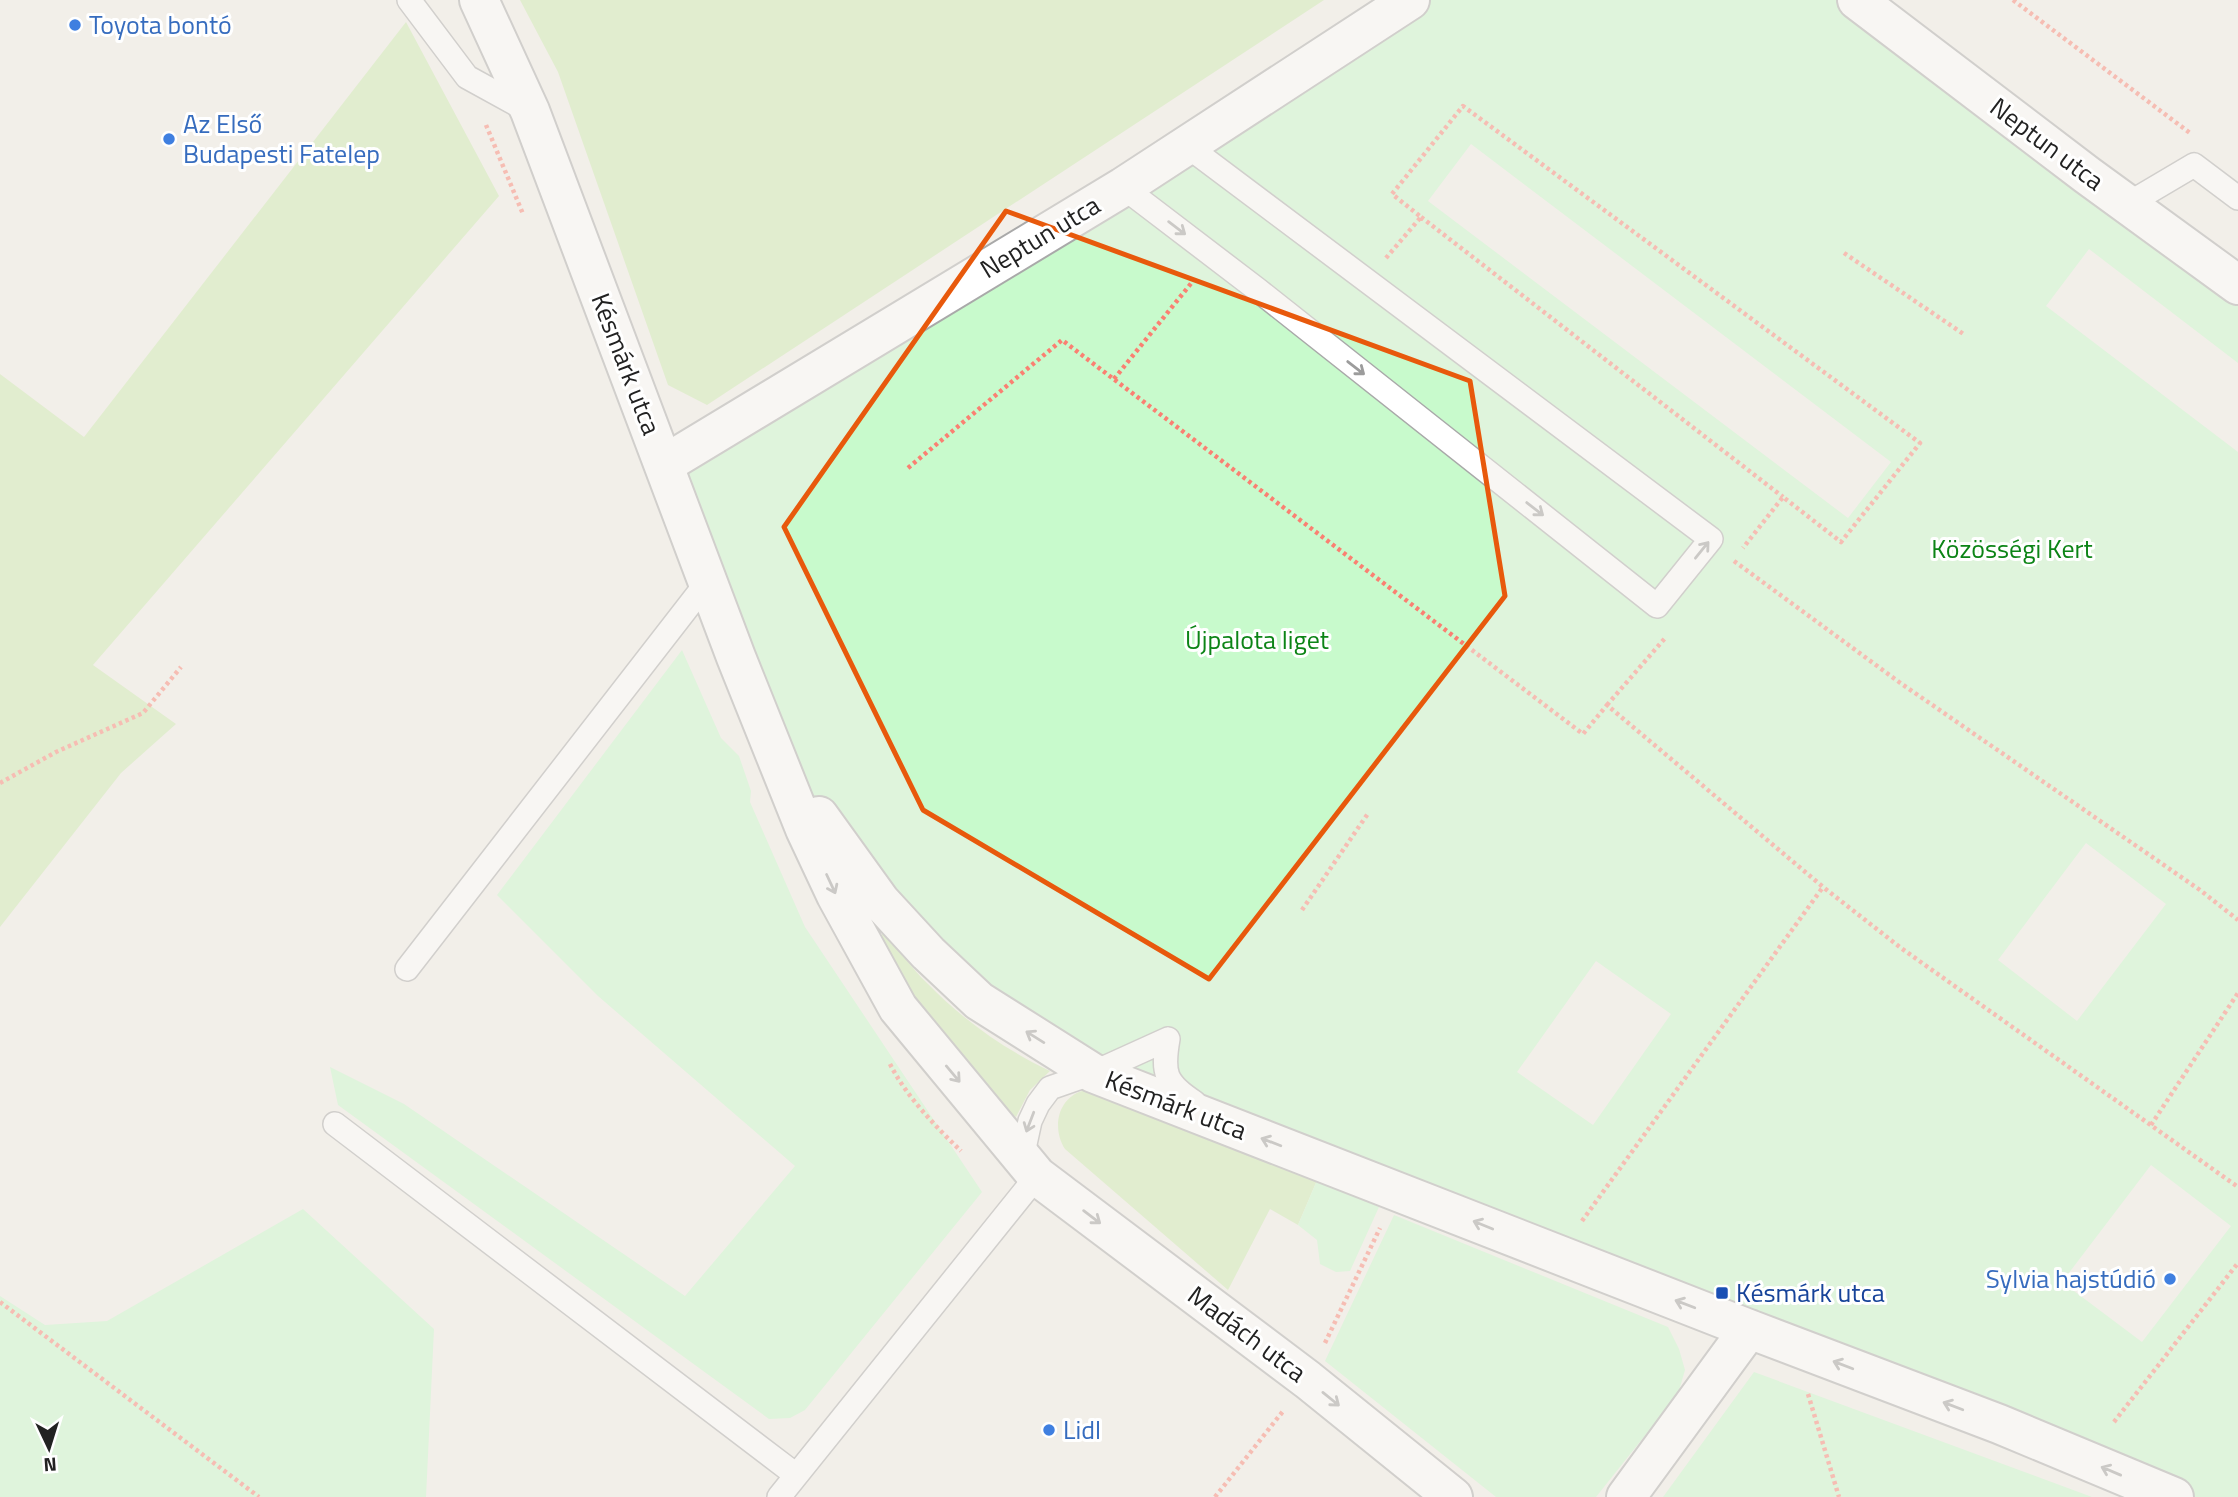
<svg xmlns="http://www.w3.org/2000/svg" width="2238" height="1497" viewBox="0 0 2238 1497" font-family="'Titillium Web',sans-serif">
	<style>
		.grass { fill: #cdebb0 }
		.park { fill: #c8facc; fill-rule: evenodd }
		.lines { fill: none; stroke-linecap: round; stroke-linejoin: round }
		.service-casing { stroke: #a9a9a9; stroke-width: 26 }
		.minor-casing { stroke: #a9a9a9; stroke-width: 42 }
		.tertiary-casing { stroke: #a9a9a9; stroke-width: 42 }
		.path { stroke: #fa8072; stroke-width: 4.5; stroke-dasharray: 3.5 3.5; stroke-linecap: butt }
		.service { stroke: #fff; stroke-width: 23 }
		.minor { stroke: #fff; stroke-width: 38 }
		.tertiary { stroke: #fff; stroke-width: 38 }
		.oneway { stroke: #9c9c9c }
		.marked { fill: none; stroke: #e8590c; stroke-width: 5; stroke-linejoin: round }
		.shop-dot { fill: #3f7fe0; stroke: #fff; stroke-width: 2.5 }
		.transit-dot { fill: #1a4fb4; stroke: #fff; stroke-width: 2.5 }
		.labels { text-anchor: middle; stroke-width: 6; stroke-linejoin: round; paint-order: stroke }
		.shop-label { font-size: 26px; fill: #366cbe; stroke: #fff; text-anchor: start }
		.street-label { font-size: 26px; fill: #222; stroke: #fff }
		.park-label { font-size: 26px; fill: #0c8416; stroke: #fff }
		.transit-label { font-size: 26px; fill: #164399; stroke: #fff; text-anchor: start }
	</style>
	<rect width="100%" height="100%" fill="#f2efe9"/>
	<path class="grass" d="M 520,0 L 1324,0 L 707,405 L 668,385 L 558,72 Z
		M 406,22 L 499,196 L 93,665 L 176,724 L 121,773 L 0,927 L 0,374 L 84,437 Z
		M 885,932 C 899,949 911,968 927,983 C 963,1020 1004,1049 1050,1071 L 1030,1090 L 1016,1117 L 991,1098 L 903,983 L 880,936 Z
		M 1099,1089 L 1318,1178 L 1298,1225 L 1270,1209 L 1228,1290 L 1065,1149 C 1052,1129 1057,1099 1082,1091 C 1087,1089 1094,1089 1099,1089 Z"/>
	<path class="park" d="M 1410,0 L 1857,0 L 2238,285 L 2238,363 L 2089,249 L 2046,306 L 2238,452 L 2238,1497 L 2174,1497 L 1397,1191 L 979,1001 L 825,827 L 665,464 ZM 1471,144 L 1891,462 L 1848,518 L 1428,201 ZM 2086,843 L 2166,904 L 2077,1021 L 1998,960 ZM 1596,961 L 1671,1014 L 1593,1125 L 1517,1072 ZM 2151,1165 L 2231,1226 L 2142,1342 L 2062,1282 Z
		M 682,650 L 721,738 L 739,756 L 751,791 L 750,802 L 805,927 L 982,1192 L 805,1410 L 790,1418 L 769,1419 L 338,1105 L 330,1067 L 404,1104 L 685,1296 L 795,1166 L 598,996 L 497,895 Z
		M 1318,1178 L 1379,1207 L 1350,1271 L 1336,1272 L 1320,1264 L 1317,1240 L 1298,1225 Z
		M 303,1209 L 434,1329 L 426,1497 L 0,1497 L 0,1296 L 45,1325 L 107,1321 Z
		M 1394,1215 L 1668,1327 L 1679,1349 L 1685,1370 L 1678,1394 L 1596,1497 L 1496,1497 L 1325,1361 Z
		M 1754,1372 L 2092,1497 L 1663,1497 Z"/>
	<g class="lines">
		<defs>
			<path id="service" d="M 409,0 L 467,77 L 527,110
				M 1123,187 L 1258,290 L 1657,606 L 1711,539 L 1186,145
				M 2128,204 L 2194,165 L 2238,198
				M 407,969 L 708,581
				M 1168,1039 C 1162,1073 1165,1083 1194,1102
				M 335,1124 L 796,1475
				M 1022,1158 L 1030,1121 L 1038,1104 L 1050,1088 L 1093,1073 L 1168,1039
				M 779,1497 L 1037,1176"/>
			<path id="minor" d="M 1857,0 L 2087,175 L 2238,285
				M 665,464 L 1123,187 L 1410,0"/>
			<path id="tertiary" d="M 479,0 L 530,111 L 736,657 L 805,829 L 836,895 L 898,1008 L 1037,1176 L 1308,1380 L 1453,1497
				M 819,816 L 881,902 L 928,953 L 979,1001 L 1093,1073 L 1749,1329 L 1999,1424 L 2174,1497
				M 1626,1497 L 1749,1329"/>
		</defs>
		<use href="#service" class="service-casing"/>
		<use href="#minor" class="minor-casing"/>
		<use href="#tertiary" class="tertiary-casing"/>
		<path class="path" d="M 2013,0 L 2190,133
			M 486,125 L 523,214
			M 1421,217 L 1783,497
			M 1844,253 L 1965,335
			M 1386,258 L 1421,217 L 1392,194 L 1463,106 L 1920,443 L 1841,542 L 1783,497 L 1743,548
			M 1114,379 L 1193,281
			M 908,468 L 1062,340 L 1583,734 L 1607,705 L 1823,887 L 1901,948 L 2238,1187
			M 1734,561 L 1899,682 L 2200,890 L 2238,920
			M 1607,705 L 1666,637
			M 0,783 L 56,752 L 143,713 L 181,667
			M 1302,910 L 1369,812
			M 890,1064 C 906,1096 935,1126 961,1151
			M 2151,1125 L 2238,993
			M 1582,1221 L 1823,887
			M 0,1302 L 259,1497
			M 1325,1343 L 1380,1228
			M 1808,1394 L 1839,1497
			M 2114,1422 L 2238,1263
			M 1215,1497 L 1284,1410"/>
		<use href="#service" class="service"/>
		<use href="#minor" class="minor"/>
		<use href="#tertiary" class="tertiary"/>
	</g>
	<defs><path id="oneway-shaft" d="M-6 0H5M1.5-3L5.5 0L1.5 3" fill="none" stroke-width="1.6" stroke-linecap="round" stroke-linejoin="round" transform="scale(1.75)"/></defs>
	<g class="oneway">
		<use href="#oneway-shaft" transform="translate(1177 228) rotate(37)"/>
		<use href="#oneway-shaft" transform="translate(1356 368) rotate(38)"/>
		<use href="#oneway-shaft" transform="translate(1535 509) rotate(38)"/>
		<use href="#oneway-shaft" transform="translate(1702 550) rotate(-51)"/>
		<use href="#oneway-shaft" transform="translate(831 884) rotate(65)"/>
		<use href="#oneway-shaft" transform="translate(1035 1037) rotate(-148)"/>
		<use href="#oneway-shaft" transform="translate(953 1074) rotate(50)"/>
		<use href="#oneway-shaft" transform="translate(1030 1122) rotate(111)"/>
		<use href="#oneway-shaft" transform="translate(1271 1142) rotate(-159)"/>
		<use href="#oneway-shaft" transform="translate(1092 1217) rotate(37)"/>
		<use href="#oneway-shaft" transform="translate(1483 1225) rotate(-158)"/>
		<use href="#oneway-shaft" transform="translate(1685 1304) rotate(-159)"/>
		<use href="#oneway-shaft" transform="translate(1843 1365) rotate(-159)"/>
		<use href="#oneway-shaft" transform="translate(1331 1399) rotate(39)"/>
		<use href="#oneway-shaft" transform="translate(1953 1406) rotate(-159)"/>
		<use href="#oneway-shaft" transform="translate(2111 1471) rotate(-157)"/>
	</g>
	<path d="M0 0H2238V1497H0ZM 1006,211 L 1470,381 L 1505,596 L 1209,979 L 923,810 L 784,527 Z" fill="#f2efe9" fill-opacity=".55" fill-rule="evenodd"/>
	<path class="marked" d="M 1006,211 L 1470,381 L 1505,596 L 1209,979 L 923,810 L 784,527 Z"/>
	<g class="shop-dot">
		<circle cx="75" cy="25" r="7"/>
		<circle cx="169" cy="139" r="7"/>
		<circle cx="2170" cy="1279" r="7"/>
		<circle cx="1049" cy="1430" r="7"/>
	</g>
	<rect class="transit-dot" x="1715" y="1286" width="14" height="14" rx="3.5"/>
	<g class="labels">
		<g class="shop-label">
			<text x="89" y="34">Toyota bontó</text>
			<text x="183" y="133">Az Első<tspan x="183" dy="30">Budapesti Fatelep</tspan></text>
			<text x="2156" y="1288" text-anchor="end">Sylvia hajstúdió</text>
			<text x="1063" y="1439">Lidl</text>
		</g>
		<g class="street-label">
			<text transform="translate(2047 144) rotate(37)" y="9">Neptun utca</text>
			<text transform="translate(1040 237) rotate(-31)" y="9">Neptun utca</text>
			<text transform="translate(626 364) rotate(69)" y="9">Késmárk utca</text>
			<text transform="translate(1176 1105) rotate(21)" y="9">Késmárk utca</text>
			<text transform="translate(1247 1334) rotate(37)" y="9">Madách utca</text>
		</g>
		<g class="park-label">
			<text x="2012" y="558">Közösségi Kert</text>
			<text x="1257" y="649">Újpalota liget</text>
		</g>
		<g class="transit-label">
			<text x="1736" y="1302">Késmárk utca</text>
		</g>
	</g>
	<g transform="translate(49 1448) rotate(176)" stroke="#ffffff" stroke-width="5" paint-order="stroke">
	<path d="M0-5L12 26L0 18L-12 26Z" fill="#222222"/>
	<text y="-10" font-size="19" font-weight="bold" text-anchor="middle" fill="#222222">N</text>
	</g>
</svg>
